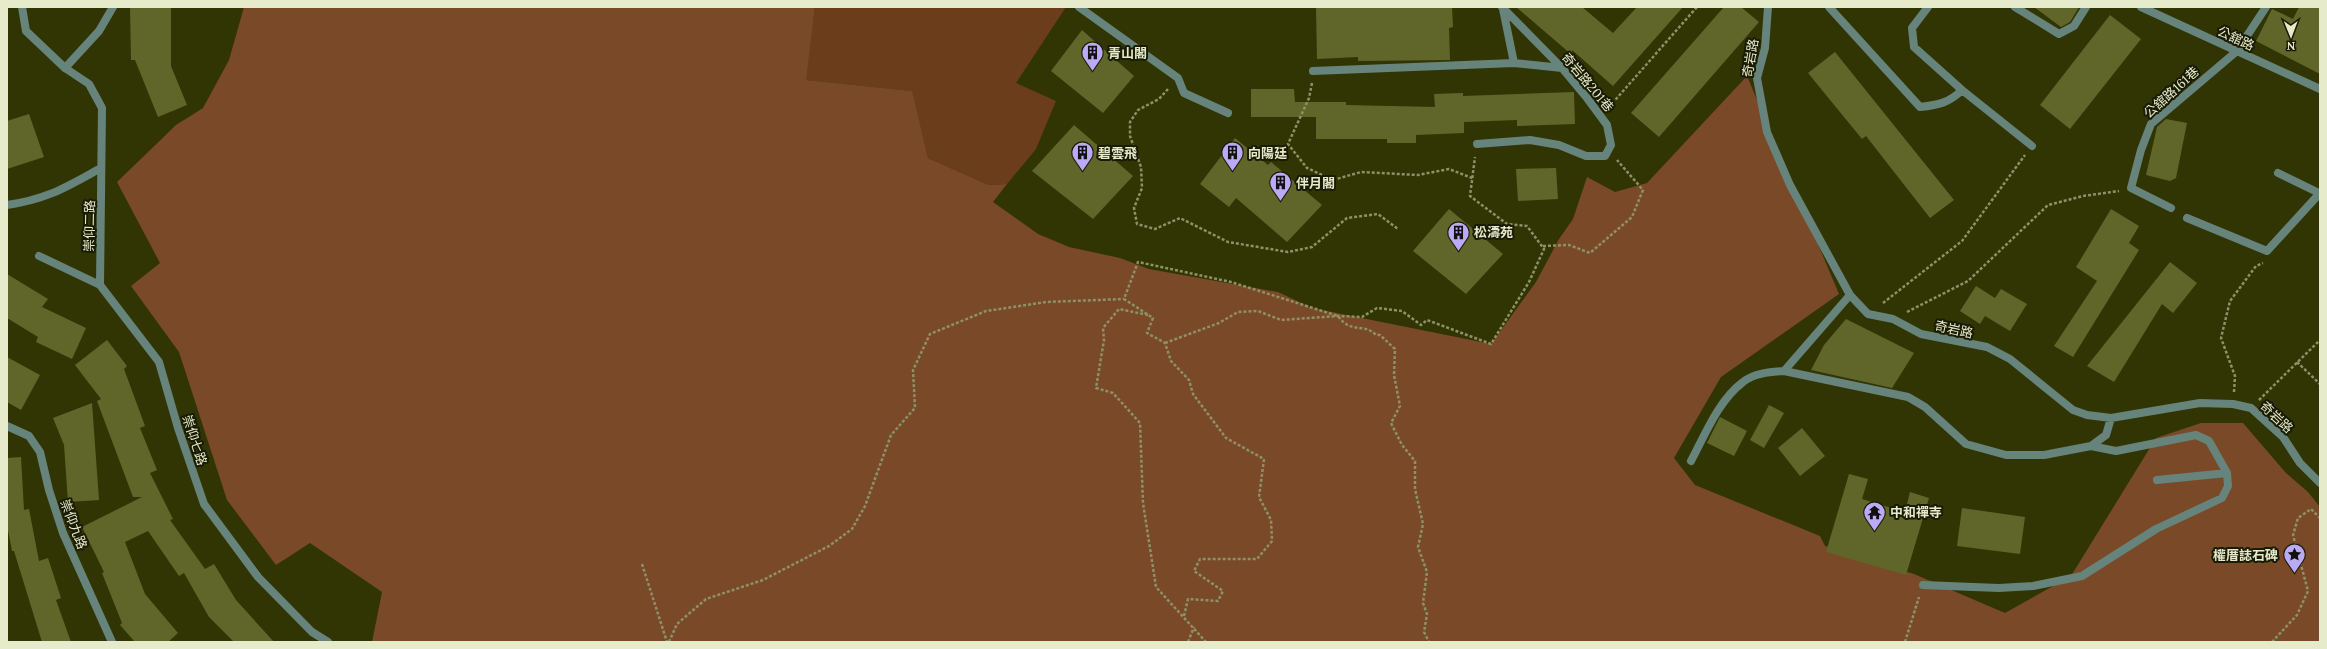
<svg xmlns="http://www.w3.org/2000/svg" width="2327" height="649" viewBox="0 0 2327 649" font-family="Lora,'Noto Sans TC',serif">
	<style>
		.green { fill: #6c3d1b }
		.forest { fill: #7a4927 }
		.building { fill: #60662a }
		.lines { fill: none; stroke-linecap: round; stroke-linejoin: round }
		.path { stroke: #8d9168; stroke-width: 2.5; stroke-dasharray: 3 2; stroke-linecap: butt }
		.service { stroke: #66847b; stroke-width: 8 }
		.minor { stroke: #66847b; stroke-width: 8 }
		.tertiary { stroke: #66847b; stroke-width: 8 }
		.labels { text-anchor: middle; stroke-width: 4; stroke-linejoin: round; paint-order: stroke }
		.street-label { font-size: 13px; fill: #e6ebcb; stroke: #191b03 }
		.poi-label { font-size: 13px; font-weight: bold; fill: #e6ebcb; stroke: #191b03; text-anchor: start }
	</style>
	<rect width="100%" height="100%" fill="#313503"/>
	<path class="green" d="M 815,7 L 1066,7 L 1016,83 L 1056,101 L 1036,149 L 1007,184 L 989,185 L 928,158 L 911,91 L 805,80 Z"/>
	<path class="forest" d="M 244,7 L 815,7 L 806,80 L 912,91 L 928,158 L 989,185 L 1007,184 L 993,202 L 1038,234 L 1069,247 L 1120,258 L 1149,269 L 1278,292 L 1312,308 L 1491,344 L 1536,282 L 1559,239 L 1573,219 L 1587,177 L 1615,192 L 1647,183 L 1747,76 L 1839,294 L 1721,377 L 1674,458 L 1695,485 L 1820,536 L 1825,546 L 1914,574 L 2005,613 L 2071,576 L 2156,438 L 2201,423 L 2243,423 L 2286,473 L 2308,492 L 2320,507 L 2320,642 L 372,642 L 382,592 L 310,543 L 276,565 L 227,500 L 179,352 L 131,286 L 160,263 L 117,182 L 176,125 L 203,108 L 229,60 Z"/>
	<path class="building" d="M 130,7 L 171,7 L 171,66 L 187,105 L 158,117 L 135,60 L 131,60 Z
		M 1316,7 L 1452,7 L 1453,27 L 1449,28 L 1450,60 L 1358,61 L 1358,57 L 1317,59 Z
		M 1516,7 L 1582,7 L 1613,33 L 1637,7 L 1683,7 L 1613,86 L 1572,50 L 1572,55 Z
		M 1724,7 L 1741,7 L 1759,22 L 1659,137 L 1631,113 Z
		M 2034,7 L 2079,7 L 2070,22 L 2061,27 Z
		M 2299,7 L 2320,7 L 2320,74 L 2256,41 L 2272,9 L 2293,19 Z
		M 2110,15 L 2141,39 L 2070,129 L 2040,105 Z
		M 1082,30 L 1134,76 L 1103,113 L 1051,71 Z
		M 1835,52 L 1954,200 L 1930,218 L 1866,136 L 1862,139 L 1808,73 Z
		M 1251,89 L 1294,89 L 1295,102 L 1346,102 L 1346,105 L 1435,107 L 1434,94 L 1463,93 L 1463,96 L 1574,92 L 1575,124 L 1517,126 L 1517,120 L 1464,122 L 1464,133 L 1416,135 L 1416,143 L 1387,143 L 1387,139 L 1316,139 L 1316,117 L 1251,117 Z
		M 29,114 L 44,157 L 7,169 L 7,121 Z
		M 2166,119 L 2187,123 L 2176,178 L 2170,181 L 2146,175 L 2157,127 Z
		M 1074,125 L 1133,176 L 1093,219 L 1032,171 Z
		M 1235,138 L 1268,165 L 1271,162 L 1322,205 L 1287,242 L 1236,198 L 1229,207 L 1200,184 Z
		M 1556,168 L 1558,199 L 1518,201 L 1516,169 Z
		M 1449,209 L 1503,254 L 1466,294 L 1413,251 Z
		M 2111,209 L 2139,226 L 2129,243 L 2139,250 L 2073,357 L 2054,346 L 2097,281 L 2076,267 Z
		M 2170,262 L 2197,283 L 2173,313 L 2162,304 L 2114,382 L 2087,366 Z
		M 7,274 L 48,299 L 42,307 L 86,328 L 72,359 L 36,342 L 38,337 L 7,318 Z
		M 1976,286 L 1995,298 L 2001,289 L 2027,304 L 2010,331 L 1985,316 L 1980,324 L 1960,311 Z
		M 1846,319 L 1914,353 L 1892,388 L 1811,370 L 1824,345 Z
		M 107,340 L 127,366 L 124,369 L 145,426 L 140,428 L 157,470 L 150,473 L 173,519 L 170,520 L 205,569 L 214,564 L 236,600 L 274,642 L 234,642 L 209,617 L 184,573 L 179,576 L 148,531 L 125,542 L 145,594 L 178,633 L 168,642 L 135,642 L 120,625 L 122,623 L 102,573 L 104,572 L 82,527 L 142,497 L 133,497 L 97,401 L 101,399 L 75,365 Z
		M 7,357 L 40,375 L 21,410 L 7,402 Z
		M 92,403 L 99,500 L 68,502 L 64,445 L 53,418 Z
		M 1769,405 L 1784,413 L 1764,448 L 1750,440 Z
		M 1720,417 L 1747,431 L 1734,456 L 1707,443 Z
		M 1802,428 L 1825,456 L 1800,476 L 1778,448 Z
		M 21,457 L 24,510 L 29,509 L 39,561 L 48,558 L 61,598 L 56,600 L 71,642 L 42,642 L 14,551 L 12,551 L 7,525 L 7,458 Z
		M 1849,474 L 1868,479 L 1862,499 L 1905,512 L 1910,492 L 1929,498 L 1906,575 L 1826,552 Z
		M 1962,508 L 2025,517 L 2020,554 L 1957,546 Z"/>
	<g class="lines">
		<path class="path" d="M 1312,83 L 1309,98 L 1288,144 L 1307,168 L 1333,180 L 1361,172 L 1418,175 L 1449,169 L 1472,178
			M 1168,89 L 1159,99 L 1138,110 L 1130,122 L 1130,136 L 1141,167 L 1142,188 L 1134,208 L 1137,224 L 1155,229 L 1180,218 L 1228,242 L 1288,252 L 1312,247 L 1347,218 L 1378,214 L 1398,229
			M 1609,107 L 1697,7
			M 1543,246 L 1569,245 L 1590,253 L 1632,217 L 1643,190 L 1617,160
			M 1883,303 L 1962,241 L 2025,155
			M 1907,312 L 1968,281 L 2048,205 L 2083,196 L 2119,191
			M 1148,315 L 1119,309 L 1103,328 L 1104,340 L 1096,388 L 1113,393 L 1140,423 L 1143,503 L 1156,587 L 1206,642
			M 1165,343 L 1219,323 L 1238,312 L 1258,311 L 1281,320 L 1338,316 L 1362,317 L 1377,308 L 1402,311 L 1421,325 L 1427,320 L 1491,344 L 1529,282 L 1544,249 L 1527,226 L 1507,224 L 1470,196 L 1475,157
			M 2297,362 L 2320,384
			M 2234,392 L 2235,376 L 2221,338 L 2230,301 L 2256,266 L 2263,263
			M 2259,400 L 2320,340
			M 642,564 L 667,642
			M 1184,616 L 1188,599 L 1218,601 L 1223,591 L 1194,571 L 1200,559 L 1257,559 L 1272,541 L 1271,520 L 1259,497 L 1264,459 L 1226,438 L 1193,394 L 1189,380 L 1171,361 L 1165,343 L 1147,333 L 1153,318 L 1124,299 L 1138,262 L 1231,282 L 1338,316 C 1352,335 1363,322 1376,335 L 1380,335 L 1395,349 L 1394,375 L 1400,406 L 1391,423 L 1402,445 L 1415,461 L 1415,489 L 1423,524 L 1418,547 L 1427,572 L 1423,603 L 1427,614 L 1424,632 L 1429,642
			M 669,642 L 677,624 L 706,599 L 763,580 L 829,546 L 852,529 L 865,506 L 891,435 L 915,408 L 913,370 L 930,334 L 986,311 L 1046,302 L 1124,299
			M 1188,642 L 1194,627
			M 1905,642 L 1919,597
			M 2272,642 L 2297,615 L 2308,591 L 2293,535 L 2298,518 L 2311,509 L 2320,518"/>
		<path class="service" d="M 1768,7 L 1765,48 L 1757,78 L 1767,132 L 1790,185 L 1850,295 L 1868,314 L 1893,319 L 1921,334 L 1987,347 L 2010,359 L 2073,410 L 2087,415 L 2111,418 L 2200,403 L 2233,404 L 2251,408 L 2283,437 L 2300,463 L 2320,483
			M 1829,7 L 1920,107 C 1938,105 1949,103 1962,90 L 1914,47 L 1912,28 L 1928,7
			M 2015,7 L 2059,34 L 2074,26 L 2086,7
			M 1503,9 L 1514,63
			M 65,68 L 99,31 L 113,7
			M 1313,71 L 1514,63 L 1562,68
			M 1962,90 L 2032,146
			M 1477,144 L 1530,140 L 1559,145 L 1586,156 L 1605,156 L 1611,145 L 1607,125 L 1587,98 L 1562,68 L 1502,7
			M 2278,173 L 2319,193
			M 2171,208 L 2131,188 L 2141,150 L 2151,124 L 2237,51 L 2266,7
			M 2187,218 L 2267,251 L 2320,193
			M 1850,295 L 1784,371 L 1908,397 L 1925,407 L 1966,444 L 2006,455 L 2044,455 L 2091,446 L 2106,435 L 2111,418
			M 2091,446 L 2116,451 L 2196,435 L 2209,441 L 2227,473 L 2157,480
			M 1691,461 C 1705,435 1718,401 1743,382 C 1754,373 1770,372 1784,371
			M 1923,585 L 1999,588 L 2033,586 L 2082,576 L 2156,529 L 2222,498 L 2228,486 L 2227,473"/>
		<path class="minor" d="M 22,7 L 26,31 L 65,68 L 89,84 L 102,108 L 100,285
			M 1079,7 L 1178,78 L 1184,93 L 1228,113
			M 7,205 C 48,199 66,187 101,168
			M 39,256 L 100,285 L 159,362 L 178,428 L 204,504 L 258,577 L 312,632 L 328,642
			M 7,426 L 29,436 L 40,452 L 49,490 L 63,533 L 112,642"/>
		<path class="tertiary" d="M 2141,7 L 2320,89"/>
	</g>
	<defs>
		<symbol id="building-pin" viewBox="-11 -11 22 30"><path d="M0 17L-7.5 6A9.5 9.5 0 1 1 7.5 6Z" fill="#bbaaf6" stroke="#191b03"/><path d="M-4-6H4V6H1V3H-1V6H-4ZM-2.5-4.3h1.7v1.8h-1.7ZM.8-4.3h1.7v1.8H.8ZM-2.5-1h1.7V.8h-1.7ZM.8-1h1.7V.8H.8Z" fill="#111"/></symbol>
		<symbol id="temple-pin" viewBox="-11 -11 22 30"><path d="M0 17L-7.5 6A9.5 9.5 0 1 1 7.5 6Z" fill="#bbaaf6" stroke="#191b03"/><path d="M0-6L5-2H3V0L6.5 2.5H4V6H1.5V3h-3V6H-4V2.5H-6.5L-3 0V-2H-5Z" fill="#111"/></symbol>
		<symbol id="sight-pin" viewBox="-11 -11 22 30"><path d="M0 17L-7.5 6A9.5 9.5 0 1 1 7.5 6Z" fill="#bbaaf6" stroke="#191b03"/><path d="M0-6L1.8-2.2L6-1.7L2.9 1.2L3.7 5.4L0 3.3L-3.7 5.4L-2.9 1.2L-6-1.7L-1.8-2.2Z" fill="#111"/></symbol>
	</defs>
	<g fill-rule="evenodd">
		<use href="#building-pin" x="1080" y="40" width="25" height="34"/>
		<use href="#building-pin" x="1070" y="140" width="25" height="34"/>
		<use href="#building-pin" x="1220" y="140" width="25" height="34"/>
		<use href="#building-pin" x="1268" y="170" width="25" height="34"/>
		<use href="#building-pin" x="1446" y="220" width="25" height="34"/>
		<use href="#temple-pin" x="1862" y="500" width="25" height="34"/>
		<use href="#sight-pin" x="2282" y="542" width="25" height="34"/>
	</g>
	<g class="labels">
		<g class="street-label">
			<text transform="translate(2236 38) rotate(25)" y="5">公舘路</text>
			<text transform="translate(1750 58) rotate(-80)" y="5">奇岩路</text>
			<text transform="translate(1588 82) rotate(50)" y="5">奇岩路201巷</text>
			<text transform="translate(2171 92) rotate(-42)" y="5">公舘路161巷</text>
			<text transform="translate(89 226) rotate(-89)" y="5">崇仰二路</text>
			<text transform="translate(1954 329) rotate(12)" y="5">奇岩路</text>
			<text transform="translate(2277 417) rotate(43)" y="5">奇岩路</text>
			<text transform="translate(195 440) rotate(72)" y="5">崇仰七路</text>
			<text transform="translate(74 524) rotate(69)" y="5">崇仰九路</text>
		</g>
		<g class="poi-label">
			<text x="1108" y="58">青山閣</text>
			<text x="1098" y="158">碧雲飛</text>
			<text x="1248" y="158">向陽廷</text>
			<text x="1296" y="188">伴月閣</text>
			<text x="1474" y="237">松濤苑</text>
			<text x="1890" y="517">中和禪寺</text>
			<text x="2278" y="560" text-anchor="end">權厝誌石碑</text>
		</g>
	</g>
	<rect width="2327" height="649" fill="none" stroke="#e6ebcb" stroke-width="16"/>
	<g transform="translate(2291 36) rotate(179)" stroke="#191b03" stroke-width="3" paint-order="stroke">
	<path d="M0-3L7 15L0 10L-7 15Z" fill="#e6ebcb"/>
	<text y="-6" font-size="11" font-weight="bold" text-anchor="middle" fill="#e6ebcb">N</text>
	</g>
</svg>
